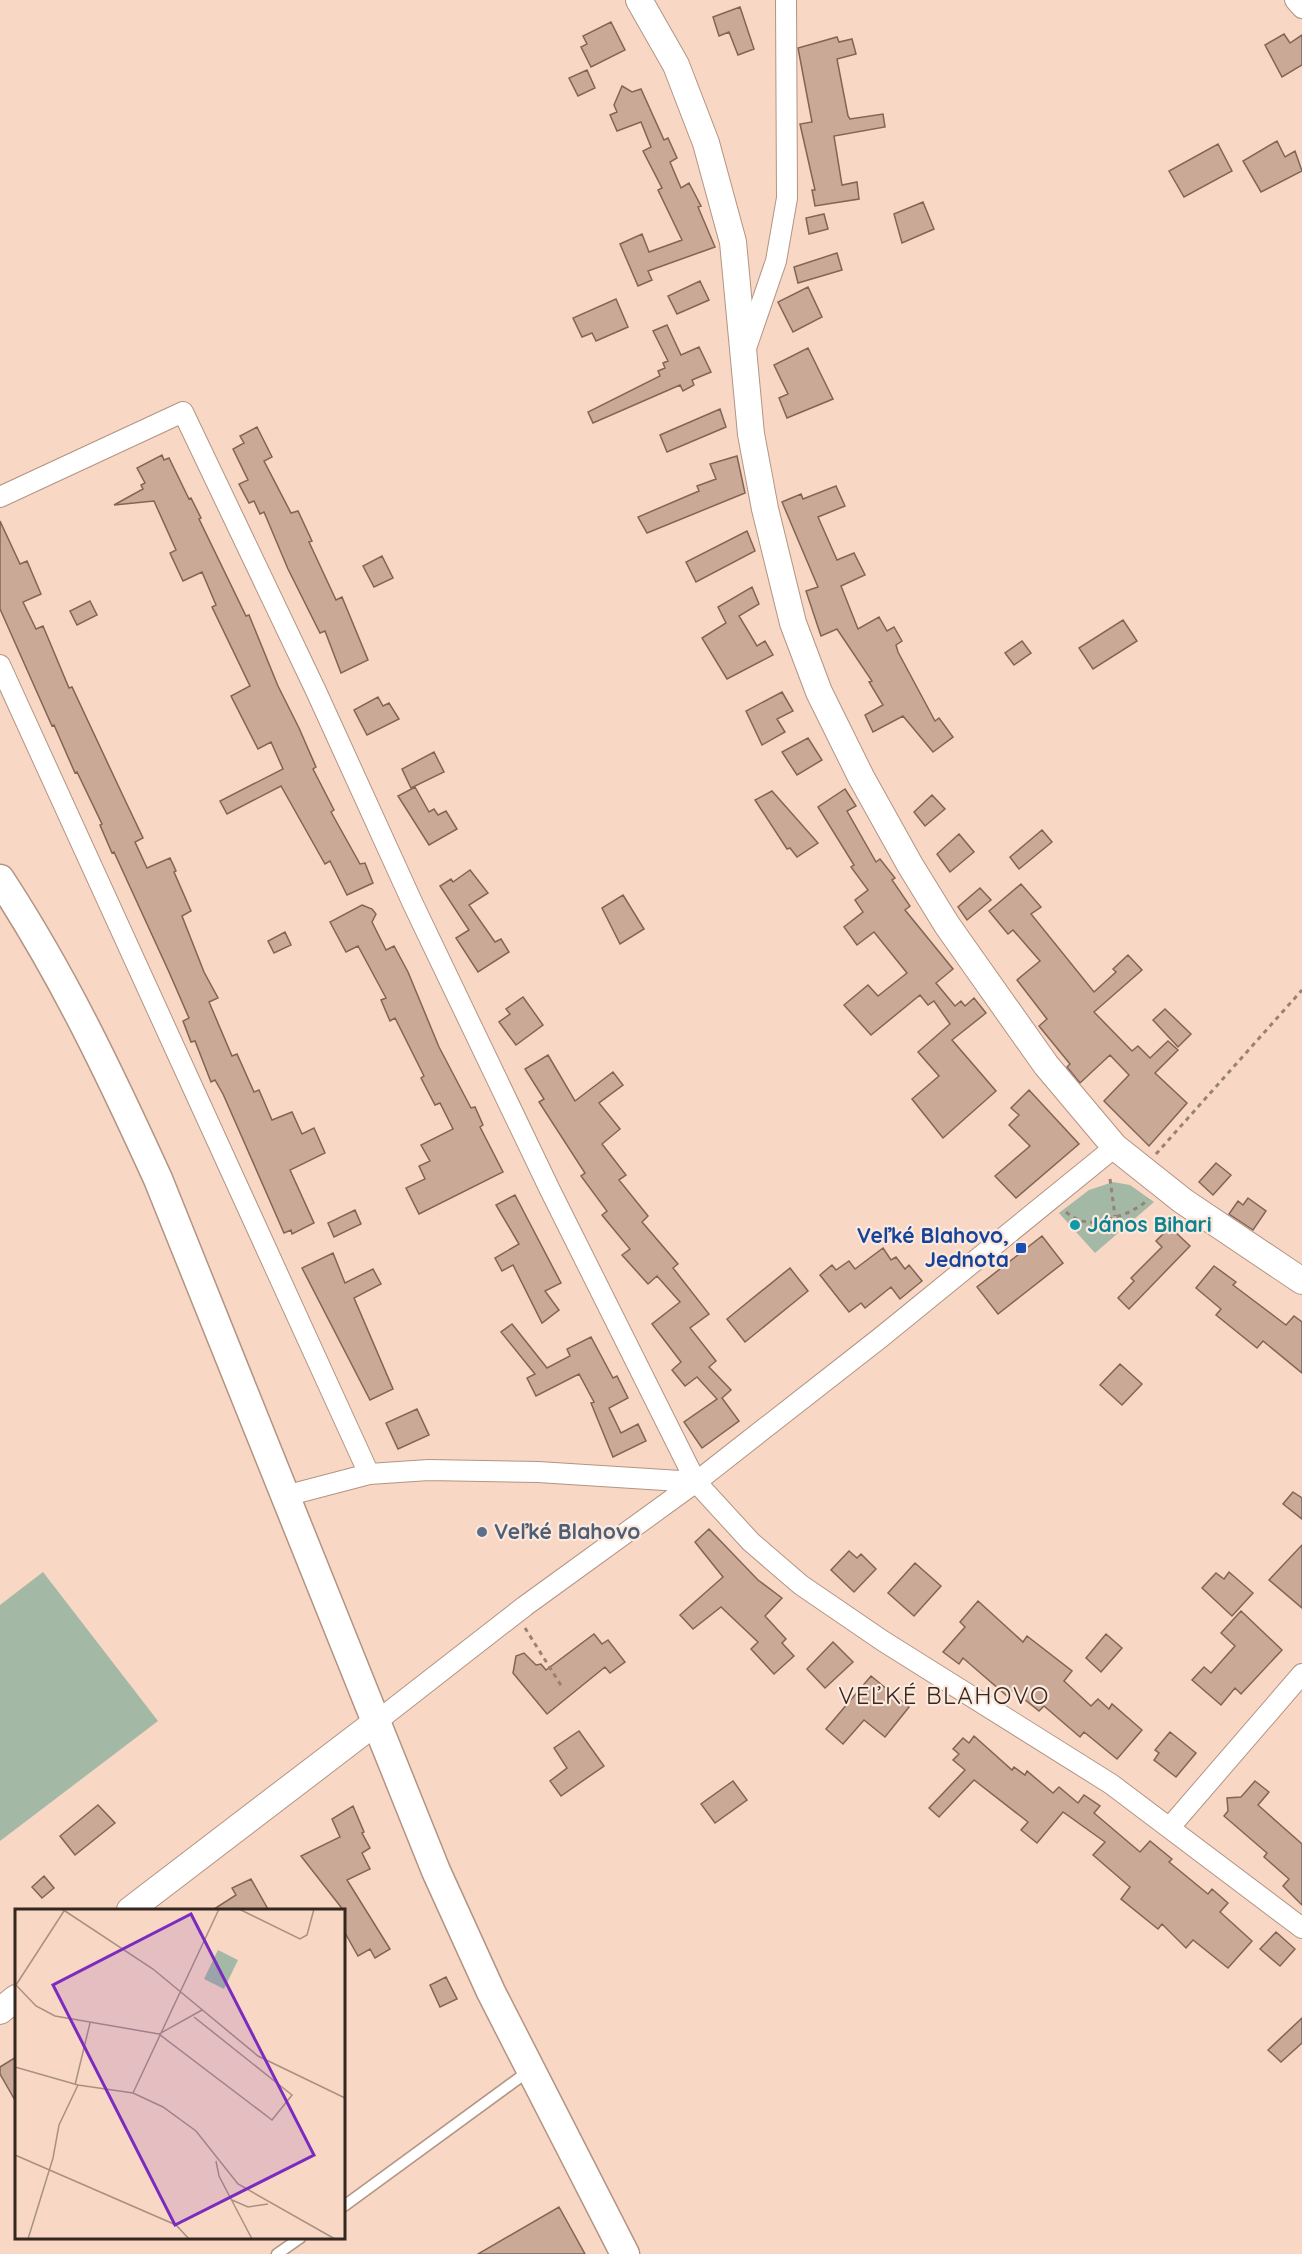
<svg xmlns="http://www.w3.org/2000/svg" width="1302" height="2254" viewBox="0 0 1302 2254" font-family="Quicksand,sans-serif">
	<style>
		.green { fill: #a3b9a6 }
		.building { fill: #caa996; stroke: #826554; stroke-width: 1.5 }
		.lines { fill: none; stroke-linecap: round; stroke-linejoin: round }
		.service-casing { stroke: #b39482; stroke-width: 13 }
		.minor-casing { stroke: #b39482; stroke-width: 22 }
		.tertiary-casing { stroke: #b39482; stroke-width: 28 }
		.secondary-casing { stroke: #b39482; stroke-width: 31 }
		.path { stroke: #988274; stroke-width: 3; stroke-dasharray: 4.5 4.5; stroke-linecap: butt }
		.service { stroke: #fff; stroke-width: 10 }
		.minor { stroke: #fff; stroke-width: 20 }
		.tertiary { stroke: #fff; stroke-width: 26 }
		.secondary { stroke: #fff; stroke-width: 28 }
		.culture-dot { fill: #0f9aa8; stroke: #fce8dc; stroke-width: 2 }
		.transit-dot { fill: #1a4fb4; stroke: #fce8dc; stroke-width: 2 }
		.service-dot { fill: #5c6f8a; stroke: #fce8dc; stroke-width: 2 }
		.labels { text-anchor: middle; stroke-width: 4.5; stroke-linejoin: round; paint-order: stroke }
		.culture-label { font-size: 21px; font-weight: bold; fill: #0d838f; stroke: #fce8dc; text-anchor: start }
		.transit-label { font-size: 21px; font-weight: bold; fill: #164399; stroke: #fce8dc; text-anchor: end }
		.service-label { font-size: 21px; font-weight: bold; fill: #4e5e75; stroke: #fce8dc; text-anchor: start }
		.quarter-label { font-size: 24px; letter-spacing: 1.5px; fill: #33271f; stroke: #fce8dc }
		.inset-road { fill: none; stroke: #a99182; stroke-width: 1.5 }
		.view { fill: #7b2cbf; fill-opacity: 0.15; stroke: #7b2cbf; stroke-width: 3 }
		.inset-edge { fill: none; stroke: #33271f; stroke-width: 3 }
	</style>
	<rect width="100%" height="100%" fill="#f8d7c4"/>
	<path class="green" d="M 1113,1182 L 1130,1185 L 1154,1202 L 1095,1253 L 1059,1213 L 1089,1190 Z
		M 43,1572 L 158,1721 L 0,1841 L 0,1605 Z"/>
	<path class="building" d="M 740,7 L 754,49 L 738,55 L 729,32 L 719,36 L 713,17 Z
		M 611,22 L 625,50 L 591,67 L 581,47 L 587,44 L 583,36 Z
		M 1284,34 L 1290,43 L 1302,35 L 1302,65 L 1282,77 L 1265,45 Z
		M 837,37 L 839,42 L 852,39 L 856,54 L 837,59 L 848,116 L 850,119 L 883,114 L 885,127 L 834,136 L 842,185 L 857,182 L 859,199 L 815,206 L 812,190 L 815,190 L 800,124 L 812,122 L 798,48 Z
		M 587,70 L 595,88 L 578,96 L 569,78 Z
		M 622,86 L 632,92 L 641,89 L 664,140 L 668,138 L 677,158 L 670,162 L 681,188 L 689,183 L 701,206 L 698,207 L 715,247 L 648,271 L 652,280 L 638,286 L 620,244 L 642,234 L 649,252 L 682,240 L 658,190 L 662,188 L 643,151 L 651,147 L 641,122 L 617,131 L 610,115 L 617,112 L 614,105 Z
		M 1277,141 L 1285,157 L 1295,151 L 1302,171 L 1261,192 L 1243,161 Z
		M 1218,144 L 1232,171 L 1184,197 L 1169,171 Z
		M 923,202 L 934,229 L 902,243 L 894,214 Z
		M 824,214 L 828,229 L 809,234 L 806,218 Z
		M 837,253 L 842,270 L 798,283 L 794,267 Z
		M 700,281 L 709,300 L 677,314 L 668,296 Z
		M 808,287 L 822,317 L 793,332 L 778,302 Z
		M 616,299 L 628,327 L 596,341 L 592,333 L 582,337 L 573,318 Z
		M 667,325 L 681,355 L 699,347 L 711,372 L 692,380 L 694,385 L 683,391 L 680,385 L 593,423 L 588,412 L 660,376 L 658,371 L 665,368 L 663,363 L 668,361 L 653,331 Z
		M 808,348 L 833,399 L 787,418 L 779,398 L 788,394 L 774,365 Z
		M 720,409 L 726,427 L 667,452 L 660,435 Z
		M 257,427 L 272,457 L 264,461 L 291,513 L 298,511 L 312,541 L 309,542 L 336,600 L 342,597 L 368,660 L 341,673 L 325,631 L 320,633 L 288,569 L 264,512 L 260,514 L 254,501 L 249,503 L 239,484 L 248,480 L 233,449 L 244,443 L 240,436 Z
		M 162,455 L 164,460 L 169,458 L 189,499 L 191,498 L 201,518 L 199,519 L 246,616 L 249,615 L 278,686 L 299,728 L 316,767 L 313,769 L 334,810 L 331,812 L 360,864 L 365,863 L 373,883 L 347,895 L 330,861 L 325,864 L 281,786 L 227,814 L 220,801 L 283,769 L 271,742 L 258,749 L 231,696 L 250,686 L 212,607 L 216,605 L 202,572 L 183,581 L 170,553 L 176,550 L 154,501 L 114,505 L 143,489 L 141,485 L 145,483 L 137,468 Z
		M 737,456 L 745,493 L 647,533 L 638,517 L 699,491 L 697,486 L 716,479 L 710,464 Z
		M 836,486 L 845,506 L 818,517 L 837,560 L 854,553 L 865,575 L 841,586 L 858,629 L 879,617 L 887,631 L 894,627 L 902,641 L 896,645 L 898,652 L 935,721 L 939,718 L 953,737 L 933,752 L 903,716 L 873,732 L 865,715 L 883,705 L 869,682 L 872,681 L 837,629 L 821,636 L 806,591 L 818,587 L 782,502 L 801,494 L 803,499 Z
		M 0,521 L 20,564 L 27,561 L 41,594 L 23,602 L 36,629 L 43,626 L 69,688 L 72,687 L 124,798 L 143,838 L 135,842 L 147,868 L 170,858 L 176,871 L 174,872 L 191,911 L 182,916 L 204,972 L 218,998 L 209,1002 L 232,1056 L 237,1054 L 254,1092 L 259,1090 L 272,1120 L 292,1112 L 302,1134 L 314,1128 L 325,1153 L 290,1170 L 314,1223 L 292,1234 L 291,1230 L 284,1233 L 223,1094 L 215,1080 L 211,1082 L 195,1041 L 191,1042 L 183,1021 L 189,1018 L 169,972 L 114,852 L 112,853 L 100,825 L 102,824 L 77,772 L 75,773 L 54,725 L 52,726 L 0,609 Z
		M 747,531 L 755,551 L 696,582 L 686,562 Z
		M 382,556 L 393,578 L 374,587 L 363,566 Z
		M 752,587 L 759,604 L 739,616 L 757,646 L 765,641 L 773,655 L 727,679 L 702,638 L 726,623 L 718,607 Z
		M 90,601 L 97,615 L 77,625 L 70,611 Z
		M 1123,620 L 1137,641 L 1093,669 L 1079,648 Z
		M 1022,641 L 1031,653 L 1014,665 L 1005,653 Z
		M 782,692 L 793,711 L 777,719 L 785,732 L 762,745 L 746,711 Z
		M 378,697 L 383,706 L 389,703 L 399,719 L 367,735 L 354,710 Z
		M 808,738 L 822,760 L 797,775 L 782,752 Z
		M 434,752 L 444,772 L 411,788 L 402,769 Z
		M 415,787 L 429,812 L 434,809 L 438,815 L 446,811 L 457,829 L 429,845 L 398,796 Z
		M 845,789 L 856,806 L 847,811 L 876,862 L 880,859 L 895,878 L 892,880 L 910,906 L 905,910 L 953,969 L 936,983 L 955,1006 L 961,1001 L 965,1006 L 974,998 L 986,1013 L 952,1040 L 996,1091 L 943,1138 L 912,1099 L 939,1076 L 918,1052 L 950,1024 L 934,1001 L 928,1005 L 920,995 L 871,1035 L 844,1005 L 868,985 L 878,996 L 907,973 L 874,932 L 857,945 L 844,927 L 863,912 L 855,900 L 868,890 L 851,867 L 854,865 L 818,807 Z
		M 772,791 L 818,843 L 797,857 L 790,848 L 787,849 L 755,800 Z
		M 932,795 L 945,809 L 925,826 L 914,812 Z
		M 1042,830 L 1052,842 L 1019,869 L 1010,857 Z
		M 959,834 L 974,852 L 950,872 L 937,854 Z
		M 470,870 L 488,893 L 469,905 L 495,942 L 501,939 L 509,952 L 478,972 L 456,938 L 469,930 L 440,886 L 451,879 L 453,882 Z
		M 1021,884 L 1041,907 L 1031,914 L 1094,992 L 1116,972 L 1113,969 L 1128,955 L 1142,970 L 1094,1012 L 1132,1051 L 1138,1046 L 1150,1058 L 1168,1041 L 1178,1050 L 1155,1073 L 1187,1103 L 1149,1146 L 1104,1101 L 1129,1075 L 1110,1055 L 1080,1083 L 1067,1067 L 1070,1064 L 1039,1026 L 1047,1019 L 1017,980 L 1040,961 L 1013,930 L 1008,934 L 989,911 Z
		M 980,888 L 991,900 L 967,920 L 958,907 Z
		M 623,895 L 644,929 L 620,944 L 602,908 Z
		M 362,905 L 372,909 L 376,914 L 372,922 L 386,950 L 394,946 L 408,972 L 439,1047 L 471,1108 L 475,1107 L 483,1125 L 480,1127 L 503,1172 L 419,1214 L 406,1188 L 425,1179 L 419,1166 L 430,1161 L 421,1145 L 453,1129 L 440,1103 L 435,1105 L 421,1078 L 424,1076 L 395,1018 L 390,1021 L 381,1000 L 386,998 L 358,946 L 346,952 L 330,922 Z
		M 285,932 L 291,945 L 274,953 L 268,941 Z
		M 523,997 L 543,1025 L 516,1045 L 499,1022 L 510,1014 L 506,1009 Z
		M 1165,1009 L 1191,1034 L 1178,1047 L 1153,1020 Z
		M 548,1055 L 575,1101 L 613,1072 L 623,1085 L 599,1103 L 620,1129 L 602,1144 L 626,1175 L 619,1180 L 648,1216 L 642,1222 L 678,1264 L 673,1268 L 709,1314 L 690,1328 L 716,1361 L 709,1367 L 731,1390 L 722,1398 L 739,1421 L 702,1448 L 684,1422 L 717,1399 L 697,1377 L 685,1386 L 672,1370 L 681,1362 L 652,1324 L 680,1302 L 657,1276 L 648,1284 L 622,1255 L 630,1249 L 602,1215 L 607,1211 L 581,1176 L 585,1173 L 539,1102 L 544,1099 L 525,1069 Z
		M 1029,1090 L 1079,1144 L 1016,1198 L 995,1176 L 1030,1146 L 1009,1125 L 1019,1115 L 1011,1108 Z
		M 1216,1163 L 1231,1175 L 1213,1195 L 1199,1182 Z
		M 515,1195 L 561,1283 L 545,1291 L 559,1310 L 542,1323 L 513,1265 L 502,1271 L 495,1258 L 519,1244 L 496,1205 Z
		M 1248,1198 L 1266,1211 L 1253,1230 L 1229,1214 L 1238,1201 L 1243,1205 Z
		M 355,1210 L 361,1224 L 334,1237 L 328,1223 Z
		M 1170,1227 L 1190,1246 L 1129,1309 L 1118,1298 L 1134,1281 L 1131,1278 L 1162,1247 L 1156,1241 Z
		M 1042,1236 L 1063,1263 L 998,1314 L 977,1287 Z
		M 883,1248 L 891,1260 L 896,1257 L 905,1269 L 909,1265 L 922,1281 L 900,1299 L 891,1287 L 865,1308 L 861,1303 L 849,1312 L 820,1275 L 832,1265 L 836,1270 L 849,1261 L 855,1269 Z
		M 333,1253 L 345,1283 L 373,1269 L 381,1284 L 354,1298 L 393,1389 L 370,1400 L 302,1268 Z
		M 1214,1266 L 1236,1282 L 1233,1285 L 1286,1325 L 1294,1316 L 1302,1322 L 1302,1373 L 1263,1341 L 1257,1348 L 1216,1315 L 1221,1309 L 1196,1288 Z
		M 790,1268 L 808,1291 L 745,1342 L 727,1319 Z
		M 512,1324 L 547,1368 L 570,1356 L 567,1349 L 591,1337 L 613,1378 L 617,1376 L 628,1398 L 609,1408 L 621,1433 L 638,1424 L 646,1441 L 613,1457 L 591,1403 L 594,1402 L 579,1374 L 536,1396 L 527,1378 L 535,1374 L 501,1332 Z
		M 1120,1364 L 1142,1384 L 1122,1405 L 1100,1385 Z
		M 417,1409 L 429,1435 L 398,1449 L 386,1423 Z
		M 1293,1492 L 1302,1498 L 1302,1519 L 1283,1504 Z
		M 709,1529 L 758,1580 L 782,1598 L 765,1616 L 786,1639 L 782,1643 L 794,1656 L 774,1674 L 751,1649 L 758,1642 L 721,1607 L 693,1629 L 680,1615 L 723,1577 L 695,1542 Z
		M 1302,1545 L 1302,1608 L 1269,1580 Z
		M 849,1551 L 857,1558 L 861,1554 L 876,1569 L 854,1592 L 831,1570 Z
		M 915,1563 L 941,1586 L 914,1616 L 888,1593 Z
		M 1229,1572 L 1253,1593 L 1232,1616 L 1202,1588 L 1216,1573 L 1224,1579 Z
		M 978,1601 L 1023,1642 L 1027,1636 L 1072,1671 L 1064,1681 L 1091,1706 L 1098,1699 L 1109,1709 L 1112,1704 L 1142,1730 L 1117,1759 L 1084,1732 L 1080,1737 L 1044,1706 L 1039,1711 L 1013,1690 L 1007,1696 L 963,1658 L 959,1664 L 943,1652 L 965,1627 L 960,1622 Z
		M 1241,1611 L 1282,1650 L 1241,1694 L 1235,1688 L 1221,1705 L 1192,1680 L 1204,1667 L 1211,1673 L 1235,1646 L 1221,1633 Z
		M 594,1634 L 602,1644 L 608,1640 L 625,1662 L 610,1673 L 605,1667 L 547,1714 L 513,1673 L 516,1656 L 524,1653 L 536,1665 L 541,1664 L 546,1670 Z
		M 1106,1634 L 1122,1648 L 1101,1672 L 1086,1658 Z
		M 833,1642 L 853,1662 L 825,1688 L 807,1669 Z
		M 871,1676 L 909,1707 L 885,1737 L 864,1720 L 843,1744 L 826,1729 Z
		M 579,1731 L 604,1766 L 561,1796 L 550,1781 L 567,1768 L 554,1748 Z
		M 1170,1732 L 1196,1753 L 1176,1777 L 1154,1760 L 1159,1753 L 1155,1750 Z
		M 974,1736 L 1012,1770 L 1014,1767 L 1025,1775 L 1027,1771 L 1053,1793 L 1059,1787 L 1078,1803 L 1084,1795 L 1100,1806 L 1094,1813 L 1140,1852 L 1150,1841 L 1172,1859 L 1169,1862 L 1208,1894 L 1212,1889 L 1228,1903 L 1220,1912 L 1252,1941 L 1228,1968 L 1193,1940 L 1186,1948 L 1162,1924 L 1158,1929 L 1121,1899 L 1130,1887 L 1093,1855 L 1105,1842 L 1063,1812 L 1037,1843 L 1021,1830 L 1028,1822 L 974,1780 L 939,1817 L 929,1808 L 965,1770 L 953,1760 L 959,1754 L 953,1749 L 963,1738 L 969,1743 Z
		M 733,1781 L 747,1800 L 715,1823 L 701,1804 Z
		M 1255,1781 L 1269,1792 L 1258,1805 L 1302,1844 L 1302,1905 L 1283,1886 L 1289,1879 L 1264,1857 L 1267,1853 L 1224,1816 L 1228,1811 L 1227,1798 L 1241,1797 Z
		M 98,1805 L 115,1823 L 75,1855 L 60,1836 Z
		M 353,1806 L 364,1832 L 362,1833 L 370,1848 L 362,1853 L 370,1869 L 347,1880 L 390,1949 L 375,1958 L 370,1949 L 358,1956 L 344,1931 L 344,1911 L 301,1856 L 340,1837 L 332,1819 Z
		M 44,1876 L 54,1888 L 42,1898 L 32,1887 Z
		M 251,1879 L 269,1911 L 211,1911 L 236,1895 L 232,1888 Z
		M 1276,1932 L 1295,1949 L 1280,1966 L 1260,1949 Z
		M 446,1977 L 457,1999 L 440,2007 L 430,1985 Z
		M 1302,2018 L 1302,2043 L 1281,2062 L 1268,2050 Z
		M 16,2057 L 16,2102 L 0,2074 L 0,2067 Z
		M 559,2207 L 585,2254 L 478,2254 Z"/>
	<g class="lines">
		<defs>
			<path id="service" d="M 344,2206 L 530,2070
				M 277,2254 L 300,2238"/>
			<path id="minor" d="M 1295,0 L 1302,8
				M 745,351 L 776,261 L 787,198 L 786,0
				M 0,497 L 183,412 L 316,691 L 413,904 L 550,1190 L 696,1482 L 538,1472 L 429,1470 L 369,1474 L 285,1496
				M 0,665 L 369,1474
				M 696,1482 L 751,1542 L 801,1585 L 883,1641 L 1111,1784 L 1302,1928
				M 376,1722 L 525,1606 L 696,1482 L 880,1338 L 1115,1147
				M 1170,1827 L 1302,1674"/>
			<path id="tertiary" d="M 639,0 L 676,65 L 706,143 L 733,242 L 751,434 L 765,509 L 793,623 L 819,692 L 861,777 L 910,865 L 947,925 L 1046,1065 L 1115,1147 L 1183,1201 L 1302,1281
				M 130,1910 L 376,1722
				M 0,2011 L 16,1998"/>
			<path id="secondary" d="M 0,879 C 63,975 110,1074 158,1179 L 436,1871 L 491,1992 L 625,2254"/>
		</defs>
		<use href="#service" class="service-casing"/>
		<use href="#minor" class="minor-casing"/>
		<use href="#tertiary" class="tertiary-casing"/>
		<use href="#secondary" class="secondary-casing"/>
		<path class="path" d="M 1156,1154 L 1302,990
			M 1110,1179 L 1115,1216
			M 1066,1212 C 1072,1217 1079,1221 1087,1222 C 1102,1224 1139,1211 1148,1199
			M 525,1628 L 562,1687"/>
		<use href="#service" class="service"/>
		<use href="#minor" class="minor"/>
		<use href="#tertiary" class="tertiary"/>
		<use href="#secondary" class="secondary"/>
	</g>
	<circle class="culture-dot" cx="1075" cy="1225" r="6"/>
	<rect class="transit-dot" x="1015" y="1242" width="12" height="12" rx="3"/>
	<circle class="service-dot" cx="482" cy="1532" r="6"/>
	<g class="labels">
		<g class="culture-label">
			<text x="1087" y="1232">János Bihari</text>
		</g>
		<g class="transit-label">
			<text x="1009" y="1243">Veľké Blahovo,<tspan x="1009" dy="24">Jednota</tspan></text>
		</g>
		<g class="service-label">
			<text x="494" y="1539">Veľké Blahovo</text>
		</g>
		<g class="quarter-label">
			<text x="944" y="1704">VEĽKÉ BLAHOVO</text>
		</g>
	</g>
	<g transform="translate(15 1909)">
		<rect width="330" height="330" fill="#f8d7c4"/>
		<path d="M 203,41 L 223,51 L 209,80 L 189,70 Z" fill="#a3b9a6"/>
		<path class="inset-road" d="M 47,0 L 138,60 L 243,147 L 330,189M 224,0 L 285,30 L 292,26 L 299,0M 0,75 L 21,97 L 40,107 L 144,125M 1,76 L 49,2M 179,108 L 277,186 L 257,211 L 144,125 L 187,101M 0,158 L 63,176 L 118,184 L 148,198 L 181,222 L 223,275 L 320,330M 60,176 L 75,114M 118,184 L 204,0M 0,246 L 161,316 L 174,330M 201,252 L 204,267 L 237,330M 217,291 L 233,298 L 253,295M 13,330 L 38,249 L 44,216 L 63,176"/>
		<path class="view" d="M 176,5 L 299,246 L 160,316 L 38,76 Z"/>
		<rect width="330" height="330" class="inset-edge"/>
	</g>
</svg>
